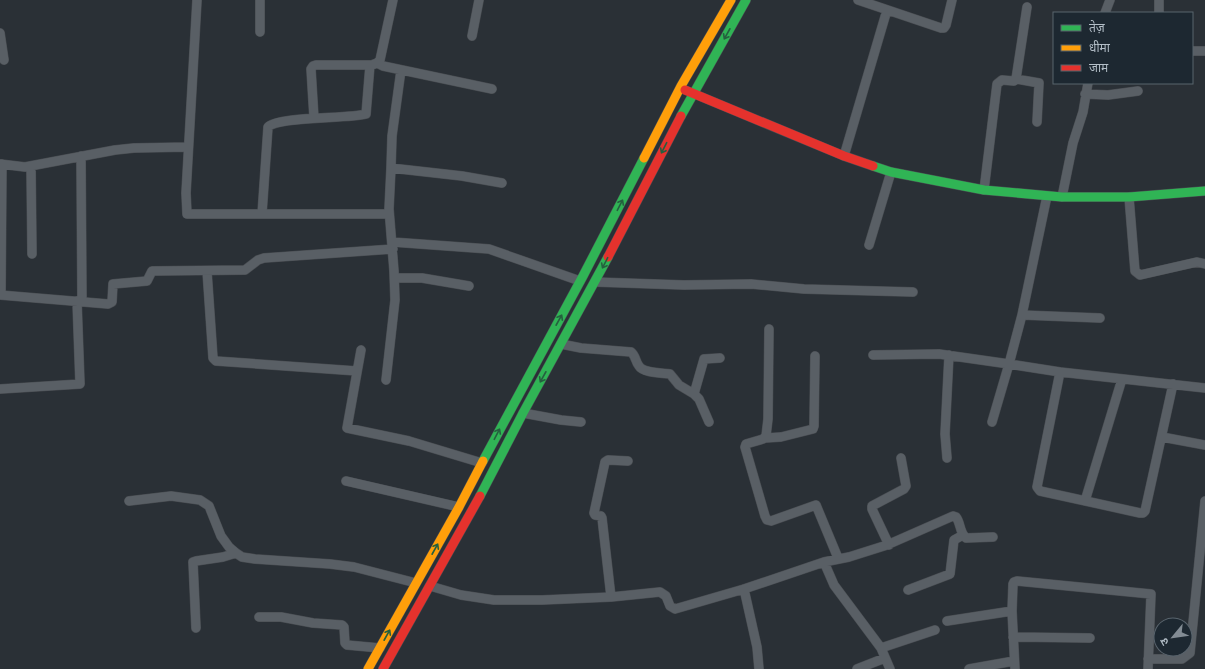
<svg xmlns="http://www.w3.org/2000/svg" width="1205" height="669" viewBox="0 0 1205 669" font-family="'Space Grotesk','Noto Sans Devanagari',sans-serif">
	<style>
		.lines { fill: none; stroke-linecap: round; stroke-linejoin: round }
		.street-casing { stroke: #484c51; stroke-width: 10 }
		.fast-casing { stroke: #484c51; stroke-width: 10 }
		.slow-casing { stroke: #484c51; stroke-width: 10 }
		.jam-casing { stroke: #484c51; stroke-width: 10 }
		.street { stroke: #595f65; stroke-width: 9 }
		.fast { stroke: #30b455; stroke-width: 9 }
		.slow { stroke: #ff9f0a; stroke-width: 9 }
		.jam { stroke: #e5322d; stroke-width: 9 }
		.oneway { stroke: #25603f }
	</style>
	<rect width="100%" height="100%" fill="#2a3036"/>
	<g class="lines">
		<defs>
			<path id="street" d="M 197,0 L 186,193 L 187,214 L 389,214
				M 260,0 L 260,32
				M 858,0 L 941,28 L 944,28 L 946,25 L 952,0
				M 1105,13 L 1110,0
				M 1159,13 L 1159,0
				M 0,33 L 4,60
				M 472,36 L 479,0
				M 1192,51 L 1205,51
				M 377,63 L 383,66 L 492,89
				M 1016,79 L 1039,83 L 1037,122
				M 1085,94 L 1108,95 L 1138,91
				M 314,118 L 311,69 L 313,66 L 316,65 L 372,65 L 377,63 L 380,60 L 393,0
				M 81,156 L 82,302
				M 844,156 L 887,10
				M 0,164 L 25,167 L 115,150 L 134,148 L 188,147
				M 31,166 L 32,254
				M 391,168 L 462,176 L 502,183
				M 984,190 L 997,84 L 1002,80 L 1014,81 L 1016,79 L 1027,7
				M 1047,196 L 1022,315 L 1009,364 L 1060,372 L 1205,388
				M 1062,197 L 1073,143 L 1083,112 L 1088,83
				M 1129,197 L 1135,271 L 1140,275 L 1197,262 L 1205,264
				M 262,214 L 268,127 C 278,116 349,119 366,114 L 370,65
				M 392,242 L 489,249 L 580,281
				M 869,245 L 891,172
				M 207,271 L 213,358 L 216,361 L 357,371
				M 395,278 L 422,278 L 469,286
				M 595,282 L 684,285 L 751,284 L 804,289 L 913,292
				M 0,295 L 108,304 L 112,302 L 113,284 L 147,281 L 152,271 L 245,270 L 258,260 L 264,258 L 393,249
				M 1,295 L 2,164
				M 1022,315 L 1100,318
				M 769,329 L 768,419 L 766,436 L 763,439 L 746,444 L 745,447 L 765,516 L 767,520 L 771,521 L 816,505 L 838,558
				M 561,344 L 581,348 L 631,352 C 636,356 635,361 639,366 C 643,373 662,373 670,374 L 679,385 L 694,394 L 699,399 L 709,422
				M 361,350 L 347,428 L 409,441 L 482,463
				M 873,355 L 939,354 L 1009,364 L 992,422
				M 1060,372 L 1037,487 L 1040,491 L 1140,513 L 1143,513 L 1145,511 L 1173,384
				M 386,380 L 395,300 L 394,271 L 389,209 L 391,168 L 392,136 L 401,70
				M 0,389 L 80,384 L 77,301
				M 694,394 L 704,359 L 720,358
				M 523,413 L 561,420 L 581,422
				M 1162,437 L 1205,445
				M 765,438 L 781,437 L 813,429 L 814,426 L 815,356
				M 947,458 L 945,434 L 949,355
				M 346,481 L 459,507
				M 129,501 L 171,496 L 200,500 L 209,506 L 221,536 L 229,547 L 236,553 L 242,557 L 255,559 L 330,564 L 354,567 L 416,583
				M 1085,501 L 1122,379
				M 889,545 L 872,509 L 872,506 L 904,489 L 906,486 L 901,458
				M 824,562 L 834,585 L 881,648 L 890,669
				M 430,586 L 461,595 L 494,600 L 542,600 L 611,597 L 660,592 L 666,596 L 670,606 L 675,609 L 744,589 L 824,562 L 849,557 L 887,545 L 953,516 L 956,517 C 961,523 959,532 966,538 L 993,537
				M 744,589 L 757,647 L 759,669
				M 908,590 L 950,574 L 954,540 L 963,535
				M 611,597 L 602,518 L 601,516 L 595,515 L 594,513 L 605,462 L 608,460 L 628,461
				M 259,617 L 281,617 L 313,623 L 342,625 L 344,627 L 345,643 L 347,645 L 380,648
				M 947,621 L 1012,611
				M 196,628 L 193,562 L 196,561 L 223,557 L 236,553
				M 1013,637 L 1090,638
				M 881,648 L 935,630
				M 1148,659 L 1182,659 L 1190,653 L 1205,501
				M 857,669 L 885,658
				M 969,669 L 1014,661
				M 1015,669 L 1012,611 L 1013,584 L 1014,582 L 1017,581 L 1151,594 L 1148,669"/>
			<path id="fast" d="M 681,116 L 746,0
				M 873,166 L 891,172 L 984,190 L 1062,197 L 1129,197 L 1205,191
				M 483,461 L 583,276 L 644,158
				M 480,496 L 523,413 L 608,257"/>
			<path id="slow" d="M 644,158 L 681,86 L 731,0
				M 368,669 L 459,507 L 483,461"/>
			<path id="jam" d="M 685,90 L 844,156 L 873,166
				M 608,257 L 681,116
				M 383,669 L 480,496"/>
		</defs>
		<use href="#street" class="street-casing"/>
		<use href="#fast" class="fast-casing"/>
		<use href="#slow" class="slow-casing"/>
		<use href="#jam" class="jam-casing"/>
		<use href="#street" class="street"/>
		<use href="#fast" class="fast"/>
		<use href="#slow" class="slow"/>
		<use href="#jam" class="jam"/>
	</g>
	<defs><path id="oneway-shaft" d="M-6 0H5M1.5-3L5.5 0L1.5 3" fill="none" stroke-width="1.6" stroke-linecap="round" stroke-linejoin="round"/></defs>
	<g class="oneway">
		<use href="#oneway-shaft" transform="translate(727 34) rotate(119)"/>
		<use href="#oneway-shaft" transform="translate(664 148) rotate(117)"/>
		<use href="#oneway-shaft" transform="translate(620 205) rotate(-63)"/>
		<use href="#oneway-shaft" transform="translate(605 263) rotate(117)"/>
		<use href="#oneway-shaft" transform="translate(559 320) rotate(-61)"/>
		<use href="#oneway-shaft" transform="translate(543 377) rotate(119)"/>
		<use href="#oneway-shaft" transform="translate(497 434) rotate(-63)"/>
		<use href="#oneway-shaft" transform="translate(435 549) rotate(-61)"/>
		<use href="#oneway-shaft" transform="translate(387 635) rotate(-61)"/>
	</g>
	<rect x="1053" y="12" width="140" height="72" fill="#1d2831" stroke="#59646d"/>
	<rect x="1061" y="25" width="20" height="6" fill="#30b455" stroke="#59646d"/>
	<text x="1089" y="32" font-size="12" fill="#b3bec7">तेज़</text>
	<rect x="1061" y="45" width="20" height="6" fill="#ff9f0a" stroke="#59646d"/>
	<text x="1089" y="52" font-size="12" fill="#b3bec7">धीमा</text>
	<rect x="1061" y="65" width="20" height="6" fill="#e5322d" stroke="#59646d"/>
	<text x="1089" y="72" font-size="12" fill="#b3bec7">जाम</text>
	<g transform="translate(1173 637) rotate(241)"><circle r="19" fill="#1d2831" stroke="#59646d"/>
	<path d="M0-3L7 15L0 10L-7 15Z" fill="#838c94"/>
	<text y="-6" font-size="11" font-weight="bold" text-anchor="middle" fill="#b3bec7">उ</text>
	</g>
</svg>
